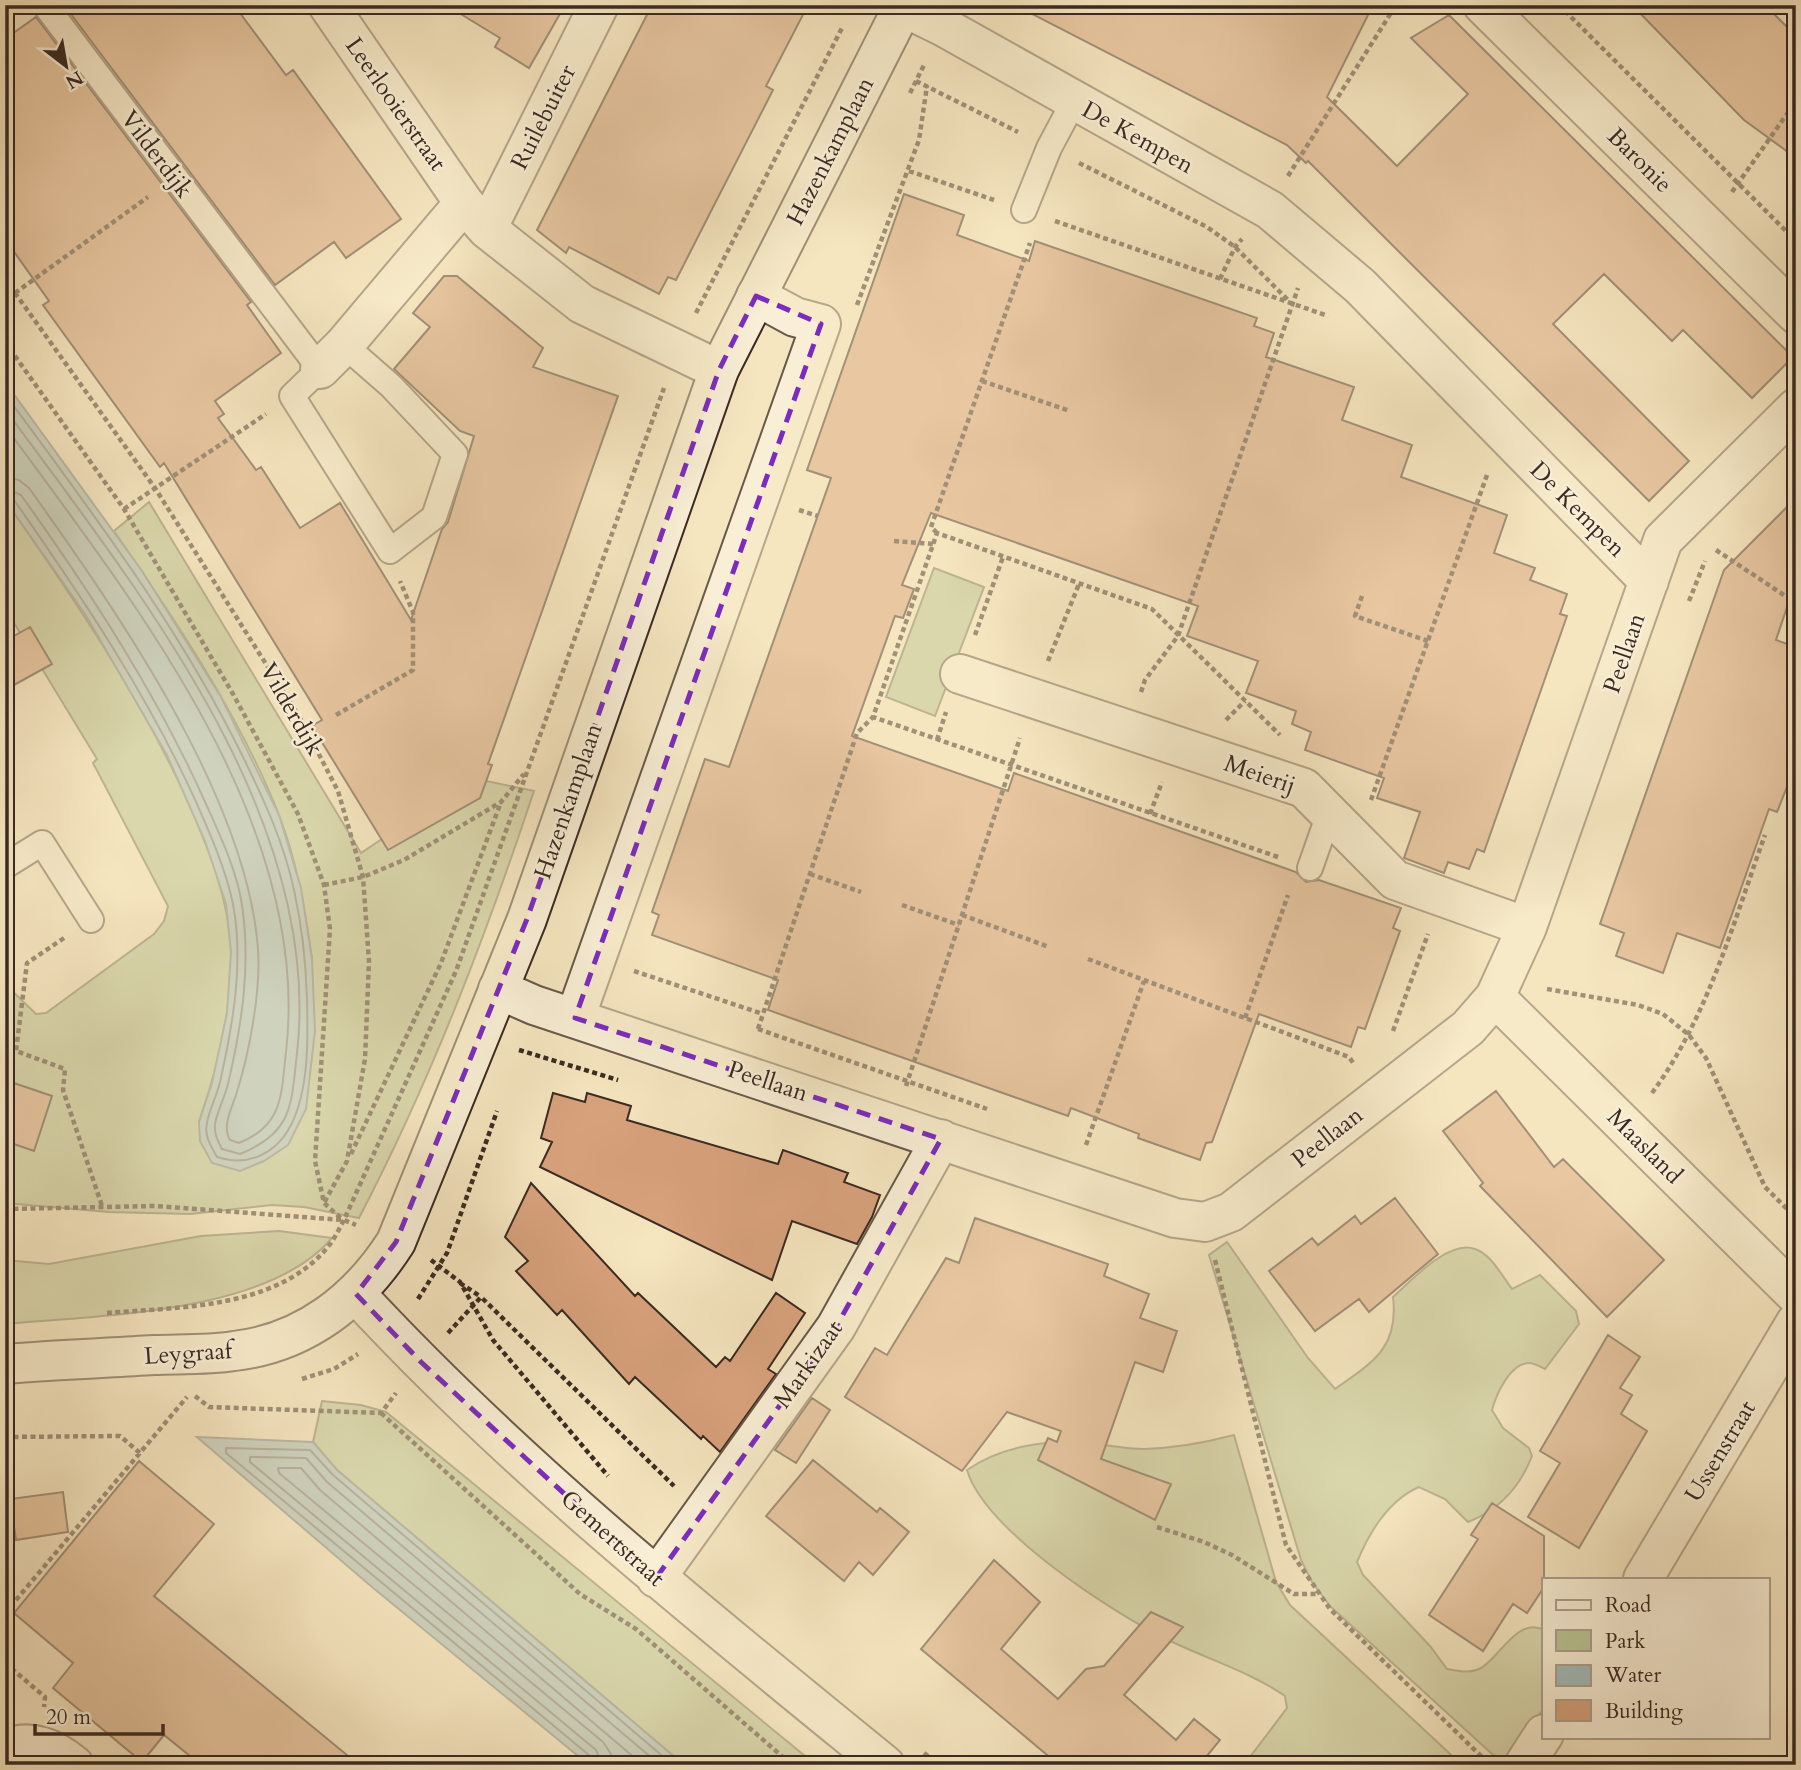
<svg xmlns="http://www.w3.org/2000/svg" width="1801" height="1770" font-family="Cardo,serif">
<rect width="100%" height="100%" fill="#f6e6c0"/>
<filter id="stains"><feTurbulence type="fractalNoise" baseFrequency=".00286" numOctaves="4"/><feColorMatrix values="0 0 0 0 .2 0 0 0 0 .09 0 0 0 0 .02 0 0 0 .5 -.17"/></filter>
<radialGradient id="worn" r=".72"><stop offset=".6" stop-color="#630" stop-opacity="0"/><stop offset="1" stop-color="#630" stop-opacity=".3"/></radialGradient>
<path fill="#b9c695" stroke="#79785c" stroke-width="2" d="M5,500C73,597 140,695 189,804C209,850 229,899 231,951C233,1008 217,1069 199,1122L312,959C305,910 297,861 279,815C240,716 174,618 114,531L149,502L361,853L472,778L534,791C485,938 431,1080 359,1218L304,1207L272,1205L190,1214L109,1212L5,1203V984L36,1014L46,1013L154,934L164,921L168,906L93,763L97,759L5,608Z
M934,568L984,587L935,716L886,697Z
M279,1231L332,1238C268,1314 98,1315 5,1324V1260L49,1264L201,1236Z
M1227,1242L1308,1358L1335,1389C1373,1362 1399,1348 1393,1297C1411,1281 1449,1239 1475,1249C1491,1254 1502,1276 1512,1289L1540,1275L1576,1311L1579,1324L1545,1369C1541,1367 1534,1363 1529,1363C1510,1363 1496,1395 1492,1410L1503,1428L1529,1448L1532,1456C1520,1487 1499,1510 1468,1522L1445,1499L1419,1487C1389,1500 1369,1533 1357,1562L1363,1575L1430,1646L1447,1669C1459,1671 1470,1674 1481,1668C1500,1657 1518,1616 1544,1630V1708L1503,1764L1330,1606L1312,1582L1301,1560L1209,1255Z
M322,1401L361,1405L386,1412L816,1765H684L337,1470L313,1442Z
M1234,1435L1276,1582L1290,1605L1462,1765H1244L1287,1708L1285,1696C1249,1671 1204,1658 1164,1638C1109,1610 985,1530 967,1470C1002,1446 1048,1439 1090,1443C1108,1445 1126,1449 1144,1449C1175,1448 1204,1443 1234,1435Z"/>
<path fill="#a1bdbd" stroke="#77827f" stroke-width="2" d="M5,382L142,571L221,697L279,815L301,888L312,959L315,1031L306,1109L288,1145L264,1161L240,1171L212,1163L200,1141L199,1122L212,1083L227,1013L231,952L226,904L205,841L167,755L85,614L5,500Z
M197,1437L313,1442L337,1470L684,1765H589L372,1587Z"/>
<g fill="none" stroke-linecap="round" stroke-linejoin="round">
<path stroke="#6d7470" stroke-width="2" d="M5,394C90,510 179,626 243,757C264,800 284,843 294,890C302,926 306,963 307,1000C308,1040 309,1089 291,1125C276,1154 248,1167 217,1157C211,1146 204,1136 207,1123C209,1109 217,1096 220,1082C233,1024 244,963 233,904C226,870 211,836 197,804C148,695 82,597 14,500L5,497
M5,409C136,588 324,817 297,1053C291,1104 294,1132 240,1154L222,1149C218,1141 214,1134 215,1124C217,1111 225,1097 228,1084C242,1024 251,966 242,905C237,871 220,835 206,804C157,694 91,593 21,495L5,488
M5,426C132,600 313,823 286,1052C281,1094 284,1125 239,1143L230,1140C222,1126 231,1110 236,1095C249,1055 261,991 258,949C247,797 116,610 29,488L19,480L5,477
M593,1765L590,1756L226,1453V1448L310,1450L333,1475L673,1765
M602,1765L596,1750L250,1462V1457L306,1458L327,1482L660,1765
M612,1765L611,1754L603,1742L279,1473L278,1468H301L320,1490L643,1765"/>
</g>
<path fill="#d8a27c" stroke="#392a23" stroke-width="2" d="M64,5H234L286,75L293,70L401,219L346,258L334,242L275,285Z
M446,5H565L529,68L495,47L500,38Z
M652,5H808L766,86L773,90L708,217L676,280L668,277L659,294L569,247L566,253L537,230Z
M1015,5H1373L1327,97L1397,166L1468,94L1411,38L1449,15L1793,357L1752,398L1683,330L1672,341L1604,274L1553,324L1689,461L1649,501L1308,161L1306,163L1287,145Z
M1632,5H1765L1796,36V158L1744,120Z
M36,17L251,302L247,305L281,353L215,401L224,414L218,418L256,470L261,467L300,528L340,503L411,620L442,529L448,522L474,436L460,431L394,369L430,327L413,313L444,276H457L543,348L533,367L618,396L488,764L492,765L480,798L388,850L312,726L322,720L164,463L160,467L43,305L49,301L5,239V39Z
M904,194L964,215L957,235L1029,261L1035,241L1257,318L1254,326L1274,333L1266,357L1354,387L1342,420L1412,445L1401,477L1507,515L1494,553L1535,568L1530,580L1567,594L1560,614L1567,616L1484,852L1477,849L1469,869L1448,862L1444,873L1404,858L1420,812L1377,798L1384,778L1305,750L1311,732L1292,724L1296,711L1246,693L1258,661L1187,636L1198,606L931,513L902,585L914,589L903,618L895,616L852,736L1008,791L1014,773L1296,872L1306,882L1319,880L1401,908L1393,928L1400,931L1365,1029L1358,1027L1351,1047L1259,1014L1212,1142L1206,1143L1200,1160L1138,1138L1139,1134L1071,1108L1068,1116L768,1010L778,980L652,935L659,915L652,912L705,759L729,767L831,478L807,470Z
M1796,498V580L1776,640L1796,647V764L1777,812L1769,809L1720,948L1677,933L1663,973L1616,956L1624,933L1600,924L1724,570Z
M30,627L52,664L5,690V641Z
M5,1080L52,1096L34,1151L5,1141Z
M1496,1091L1554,1167L1563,1159L1664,1260L1607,1317L1480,1186L1483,1183L1443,1131Z
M553,1093L585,1102L587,1093L631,1106L627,1120L778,1164L783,1150L848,1173L844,1182L880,1195L872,1217L857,1244L792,1221L772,1280L540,1167L552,1142L541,1138Z
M531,1183L635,1296L638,1293L716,1367L725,1357L730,1361L776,1293L805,1313L768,1369L776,1374L720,1452L703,1436L701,1439L635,1377L629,1384L562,1310L557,1315L516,1271L528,1261L505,1237Z
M1395,1198L1438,1254L1369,1312L1359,1299L1315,1331L1269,1271L1312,1238L1318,1245L1355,1216L1361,1224Z
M975,1218L1108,1264L1104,1276L1149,1294L1140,1318L1177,1331L1163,1372L1135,1362L1101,1459L1171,1484L1155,1520L1038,1460L1048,1438L1057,1442L1061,1431L1007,1412L962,1471L845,1397L875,1348L887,1355L946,1258L959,1263Z
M1608,1335L1640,1357L1620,1388L1632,1395L1621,1414L1647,1431L1579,1548L1528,1517L1560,1463L1540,1451Z
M812,1398L830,1410L796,1463L775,1450Z
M813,1460L877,1512L880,1508L909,1532L873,1575L859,1562L844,1581L766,1516Z
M139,1461L214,1524L154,1596L359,1765H201L164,1735L142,1762L53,1688L73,1663L14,1613Z
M63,1492L68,1532L16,1540L10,1499Z
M1492,1503L1544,1536V1587L1527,1613L1513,1604L1483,1651L1429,1615L1478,1539L1471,1535Z
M994,1560L1040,1602L1001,1649L1058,1699L1086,1669L1104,1666L1151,1612L1183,1627L1124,1695L1176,1740L1194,1719L1220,1740L1202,1762L1205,1765H1059L921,1649Z"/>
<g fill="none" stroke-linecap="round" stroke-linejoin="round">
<g stroke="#68594a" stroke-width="28">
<path id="lane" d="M45,5L320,369L292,396L390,551L434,517L455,454L391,386L344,345
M1024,210L1049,148L1074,101
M5,866L42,843L91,920
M1310,868L1329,814"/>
</g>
<g stroke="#68594a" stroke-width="42">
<path id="street" d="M328,5L464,203L487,229L582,304L719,370
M1483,5L1796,314
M903,7L944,27L1270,210L1360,286L1649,581
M487,229L599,5
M320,369L344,345L464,203
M960,674L1304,788L1395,880L1527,927
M498,989L534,1005L1175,1218L1205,1222L1231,1212L1468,1028L1495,997L1527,927L1663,540L1796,408
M1495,997L1796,1295
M575,1018L821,324L795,317L756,296
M356,1294C516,1467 702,1616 885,1765
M656,1578L836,1327L941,1139
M1643,1579L1796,1322
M5,1749C31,1738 53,1748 74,1765
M1524,1765L1544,1734"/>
</g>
<g stroke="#392a23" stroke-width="42">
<path id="secondary" d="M5,1364C55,1360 104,1358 154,1355C181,1354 208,1355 234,1351C305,1343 359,1300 396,1242L527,919L719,370L904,5"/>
</g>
<path stroke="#392a23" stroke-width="4.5" stroke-dasharray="5 3.5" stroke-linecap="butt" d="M1559,5L1796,241
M916,81L1018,132
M910,93L925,63
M1079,163L1207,227L1235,247L1289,301
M909,171L994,200
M1288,176L1396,5
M1732,192L1796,101
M1055,221L1328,316
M5,279L155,488L300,718L338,791L363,877L369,961L365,1059L347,1161L324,1203
M1220,279L1235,247L1242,239
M15,293L148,197
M857,305L919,140L927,86
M696,313L842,28
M5,342L124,509L233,694L298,814L324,885L330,929L315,1161L324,1203L343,1220
M982,381L1070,411
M124,509L266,414
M799,510L818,516
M937,533L931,527L1030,243
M894,541L933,544
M1716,550L1796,603
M1362,596L1355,616L1428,641
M1689,601L1705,561
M975,635L1003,557
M1048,661L1079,584
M1141,692L1145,680L1178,636L1298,288
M336,715L413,670V612L400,581
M1226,720L1245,701
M937,740L946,712
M1371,800L1487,475
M1150,814L1162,782
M1278,857L873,717L937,533L1152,609L1280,735
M810,874L861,892
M324,885L363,877L404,860L501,802L524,774
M902,905L959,925
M962,915L1049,947
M64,938L27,963L16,1051L65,1069L63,1090L102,1206
M1088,959L1349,1057L1354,1064
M634,971L763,1014
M1547,989L1638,1005L1663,1014L1689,1035L1706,1058L1765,1187L1796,1218
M1245,1018L1288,895
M758,1029L987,1109
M758,1029L857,733L873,717
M1393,1031L1428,934
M519,1050L618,1080
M906,1086L1020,738
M1652,1093C1708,1017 1733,923 1765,835
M1086,1145L1144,981
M351,1154L441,963L501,802
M5,1209L155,1206L344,1220L356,1225
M431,1260L460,1282L493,1340L608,1476
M1215,1260L1286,1545L1330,1609L1484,1759
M460,1283L481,1297
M418,1299L447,1253L497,1111
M107,1313C179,1307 276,1309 327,1248C334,1240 339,1229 344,1220L456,971L664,388
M448,1333L481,1297L674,1486
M302,1379L334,1369L358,1354
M195,1396L209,1407L381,1413L396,1393
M381,1413L580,1594L636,1629L792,1765
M5,1437L120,1436L140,1453
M1157,1527L1204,1542L1232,1555L1294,1594H1319
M5,1613L187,1397
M5,1663L45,1697L44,1707
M924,1753L939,1765"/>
<use href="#lane" stroke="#f9efd6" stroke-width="24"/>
<use href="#street" stroke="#f9efd6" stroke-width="38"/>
<use href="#secondary" stroke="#f9efd6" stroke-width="38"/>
</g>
<path d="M0 0H1801V1770H0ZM756,296L821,324L575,1018L941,1139L836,1327L656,1578L421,1362L356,1294L396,1242L527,919L719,370Z" fill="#f6e6c0" fill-opacity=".55" fill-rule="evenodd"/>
<path fill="none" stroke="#7b2cbf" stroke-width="5" stroke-dasharray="14 9" stroke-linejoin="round" d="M756,296L821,324L575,1018L941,1139L836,1327L656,1578L421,1362L356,1294L396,1242L527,919L719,370Z"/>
<g text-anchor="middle" stroke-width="5" stroke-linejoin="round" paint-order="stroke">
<g font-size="24" fill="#392a23" stroke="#f9efd6">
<text transform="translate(396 104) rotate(55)" y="8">Leerlooierstraat</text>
<text transform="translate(543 117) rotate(-63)" y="8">Ruilebuiter</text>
<text transform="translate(1138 137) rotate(29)" y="8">De Kempen</text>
<text transform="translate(830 151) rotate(-63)" y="8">Hazenkamplaan</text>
<text transform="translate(157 154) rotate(53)" y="8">Vilderdijk</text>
<text transform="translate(1640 160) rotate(45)" y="8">Baronie</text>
<text transform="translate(1578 509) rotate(45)" y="8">De Kempen</text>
<text transform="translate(1624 653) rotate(-71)" y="8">Peellaan</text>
<text transform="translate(292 709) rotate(60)" y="8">Vilderdijk</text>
<text transform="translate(1260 774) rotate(19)" y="8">Meierij</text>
<text transform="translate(568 801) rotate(-71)" y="8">Hazenkamplaan</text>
<text transform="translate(768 1081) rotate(18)" y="8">Peellaan</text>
<text transform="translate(1327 1137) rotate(-38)" y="8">Peellaan</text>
<text transform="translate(1645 1146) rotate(45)" y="8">Maasland</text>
<text transform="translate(188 1353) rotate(-4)" y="8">Leygraaf</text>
<text transform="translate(808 1364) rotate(-55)" y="8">Markizaat</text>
<text transform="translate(1720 1451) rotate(-59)" y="8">Ussenstraat</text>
<text transform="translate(613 1538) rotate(42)" y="8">Gemertstraat</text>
</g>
</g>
<rect width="1801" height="1770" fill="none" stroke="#f6e6c0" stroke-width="28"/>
<rect x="7" y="7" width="1787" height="1756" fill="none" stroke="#392a23" stroke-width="3.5"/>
<rect x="14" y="14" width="1773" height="1742" fill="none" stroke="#392a23" stroke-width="2"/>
<rect x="1542" y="1578" width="228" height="161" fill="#f9efd6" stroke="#aca08e" stroke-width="2"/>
<rect x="1556" y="1600" width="35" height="10" fill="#f9efd6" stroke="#aca08e" stroke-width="2"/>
<text x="1605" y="1612" font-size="21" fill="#392a23">Road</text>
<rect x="1556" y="1630" width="35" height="21" fill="#b9c695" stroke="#aca08e" stroke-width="2"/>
<text x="1605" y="1648" font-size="21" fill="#392a23">Park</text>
<rect x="1556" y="1665" width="35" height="21" fill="#a1bdbd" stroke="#aca08e" stroke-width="2"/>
<text x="1605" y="1682" font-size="21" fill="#392a23">Water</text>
<rect x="1556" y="1700" width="35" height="21" fill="#d8a27c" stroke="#aca08e" stroke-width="2"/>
<text x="1605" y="1718" font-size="21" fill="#392a23">Building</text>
<g transform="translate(66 66) rotate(149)" stroke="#f9efd6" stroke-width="5" paint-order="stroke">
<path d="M0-5L12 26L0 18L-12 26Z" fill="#392a23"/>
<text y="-10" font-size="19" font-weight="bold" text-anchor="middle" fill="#392a23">N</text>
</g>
<path d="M35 1724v10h128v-10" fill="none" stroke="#392a23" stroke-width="3.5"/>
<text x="46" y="1724" font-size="21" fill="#392a23" stroke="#f9efd6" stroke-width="5" paint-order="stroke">20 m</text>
<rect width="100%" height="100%" filter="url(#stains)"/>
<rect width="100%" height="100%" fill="url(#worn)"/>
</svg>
